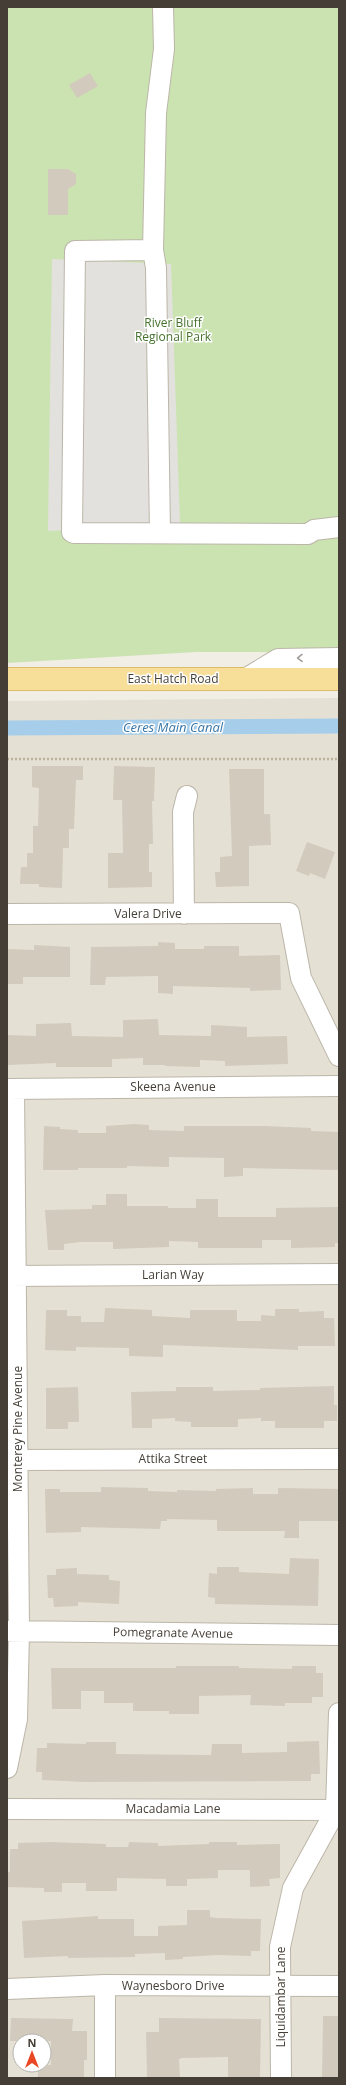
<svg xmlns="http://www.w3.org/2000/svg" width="346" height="2085" font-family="'Open Sans',sans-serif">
<rect width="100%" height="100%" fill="#f1eee6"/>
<path fill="#e5e0d4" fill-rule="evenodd" d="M339,698V2078H7V701ZM20,2041H44V2065H20Z"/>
<path fill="#cbe3b1" d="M7,7H339V652H196L7,663Z"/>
<path fill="#e3e1de" d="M52,259L171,264L180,523L48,531Z"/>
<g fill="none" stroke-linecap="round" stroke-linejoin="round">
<path stroke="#a6cdea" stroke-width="15" d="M7,728L339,726"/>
</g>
<path fill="#d2cabc" d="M90,73L98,86L77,98L69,85Z
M48,169H68L76,174V184L68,189V215H48Z
M32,766H83V780H76L74,829H69V848H63L62,888L39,887V884H20L21,867H27V853H33V826H38L39,788L32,787Z
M114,766L155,767L154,801H152L153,844H149V872H152V887L108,888V853H123L122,800H113Z
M229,769H264V814H270L271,845L249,846V886L216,887L215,872H220V857L232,856Z
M307,842L335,852L325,879L310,873L309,876L296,871Z
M158,942L175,943V949H204V946H239V956L280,955L281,990L250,991V988L173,986V994L158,993V976L106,977L105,985H90L91,947L158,946Z
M34,945L70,947V977H23V984H7V949L34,950Z
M158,1019L159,1035L211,1036V1025L247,1027V1037L287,1036L288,1064L225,1066V1061L200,1060V1067L165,1066V1065H143V1058L112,1059V1067H56V1063L7,1065V1035L36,1036V1024L71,1023L72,1036L123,1037V1020Z
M134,1124L149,1125V1130L184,1131V1126H265L311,1128V1131L339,1132V1170L243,1168V1176L224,1177V1158L169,1157V1167L127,1166V1168H78V1170H43L44,1126L60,1127V1129L78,1130V1133H106V1126Z
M106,1194H127V1206H168V1208H196V1199H218V1217H276V1208L339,1207V1243H335V1247L291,1248V1240H262V1248H198V1242L169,1241V1247L113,1249V1242H80L64,1244V1250H48L45,1210L92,1209V1205H106Z
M105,1308L152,1310V1316L190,1318V1310H237V1321H261V1315L275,1316V1309H299V1312L324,1311V1318H334L335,1346H298V1350L163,1345V1357L129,1356V1348L76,1347V1351L45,1350L46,1310H67V1316H81V1322H104Z
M334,1386V1405H337V1421H324V1428H275V1421H261V1418L238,1419V1427H191V1422L175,1421V1418L152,1419V1428H132L131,1392L176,1391V1387H213V1391L260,1390V1388Z
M78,1387L79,1422H68V1429H46V1388Z
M101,1487L148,1488V1491L177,1492V1490L216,1491V1489L253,1488V1494H278V1488L339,1489V1521H299V1538H284L285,1531H217V1520L167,1519V1521H161L160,1529L81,1527V1532L46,1533L45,1489H60V1492H101Z
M290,1558L319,1559L318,1606L215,1604V1598L208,1597L209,1573L217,1574V1567H239V1572L289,1574Z
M77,1568V1574L109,1575V1580L120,1581L119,1604L78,1602V1606L54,1607L53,1598H48L47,1575H56V1569Z
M176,1666H239V1668L292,1669V1666H316V1673H323V1697H312V1703H285V1706L250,1705L251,1695L199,1696V1714H169V1711H133V1703H104V1691H81V1709H52L51,1668H176Z
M319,1741L320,1774H311V1781L85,1782L42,1780V1772H36L37,1748H47V1743L86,1744V1742H116V1754L211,1755L212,1744H242V1753L287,1752V1742Z
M51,1842L106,1844V1847H128L129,1842L158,1843V1846L209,1844V1842H237V1845L280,1844V1878L269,1879L270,1886L250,1887V1870H218V1878L187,1879V1886H166V1879L117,1878V1891H86V1883H62V1892H44V1888L7,1887V1872H10V1849H18V1843Z
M187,1910H210V1917L216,1918L261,1919L260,1951H251V1956L217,1955L183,1957V1959L165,1960V1953L135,1954V1957L68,1958V1956L24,1958L22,1921L98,1916V1919H134V1936H158V1926L187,1925Z
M323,2016H339V2078H322Z
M11,2018L73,2019L72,2031H87V2060H84V2078H38V2065H51V2041H10Z
M159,2018L261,2019L260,2078H228V2057L182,2058L179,2059L180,2078H147L146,2032H159Z"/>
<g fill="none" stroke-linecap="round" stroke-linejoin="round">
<g stroke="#bcb6a9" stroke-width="22">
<path id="minor" d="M153,250L156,113L164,49L163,7
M160,533L156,268L153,250L75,251L72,532L74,533L308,534L314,530L339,527
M245,679L278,659L339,658
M7,914L289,913L301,978L339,1056
M184,914L183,812L187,796
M7,1089L339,1086
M7,1276L339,1274
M7,1460L339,1459
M7,1631L339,1635
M7,1768L17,1719L19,1631L14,1089
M7,1809L339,1810
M105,1985V2078
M7,1989L105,1985L339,1986
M281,2078L280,1947L293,1888L336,1810L339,1713"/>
</g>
<g stroke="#dbbc6b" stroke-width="24">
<path id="major" d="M7,679H339"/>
</g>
<path stroke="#bdb29b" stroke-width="2.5" stroke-dasharray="2 2" stroke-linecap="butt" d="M7,759H339"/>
<use href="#minor" stroke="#fff" stroke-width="20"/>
<use href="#major" stroke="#f7de99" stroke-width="22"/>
</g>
<defs><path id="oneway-chevron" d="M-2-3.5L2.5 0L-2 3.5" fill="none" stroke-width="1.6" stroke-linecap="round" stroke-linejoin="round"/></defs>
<use stroke="#a29e9a" href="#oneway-chevron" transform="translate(300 658) rotate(179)"/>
<g text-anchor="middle" stroke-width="3" stroke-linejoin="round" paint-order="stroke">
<g font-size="12" fill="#45712d" stroke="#fff">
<text x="173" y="327">River Bluff<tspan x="173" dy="14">Regional Park</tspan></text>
</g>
<g font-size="12" fill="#443e36" stroke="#fff">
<text x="173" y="683">East Hatch Road</text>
<text x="148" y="918">Valera Drive</text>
<text x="173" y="1091">Skeena Avenue</text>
<text x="173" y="1279">Larian Way</text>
<text transform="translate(18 1429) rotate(-90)" y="4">Monterey Pine Avenue</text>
<text x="173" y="1463">Attika Street</text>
<text transform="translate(173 1633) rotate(1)" y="4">Pomegranate Avenue</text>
<text x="173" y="1813">Macadamia Lane</text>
<text x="173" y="1990">Waynesboro Drive</text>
<text transform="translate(281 1997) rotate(-90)" y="4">Liquidambar Lane</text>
</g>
<g font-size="13" font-style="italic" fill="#3775a7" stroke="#fff">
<text x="173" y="732">Ceres Main Canal</text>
</g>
</g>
<rect width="346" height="2085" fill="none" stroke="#443e36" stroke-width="16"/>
<g transform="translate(32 2053)"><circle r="19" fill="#ffffff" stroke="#b4b2af"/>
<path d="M0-3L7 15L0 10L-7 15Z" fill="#ea4724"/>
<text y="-6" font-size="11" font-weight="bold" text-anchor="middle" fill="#443e36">N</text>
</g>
</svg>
